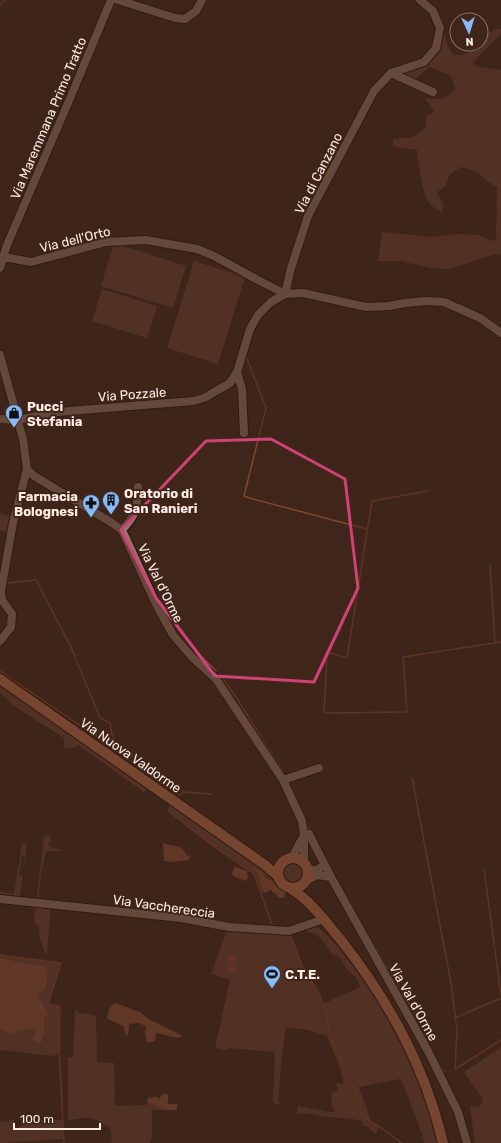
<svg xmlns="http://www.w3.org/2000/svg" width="501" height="1143" font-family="Rubik,sans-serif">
<rect width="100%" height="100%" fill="#3f251a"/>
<path fill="#664031" d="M497,29H501V34L473,62L475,66L501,70V255L496,254L449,269L431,268L400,261H378L382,232L432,237L456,234L478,235L492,241L496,240L497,187C490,184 487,180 481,176C476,171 468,169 461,167L449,175L446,186L437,192L444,205L442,212C438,210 432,207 429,203C422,192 419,163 417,150L393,146V139L413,137L426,128V117L434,111L425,98C440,100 444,101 455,89L451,76L429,67L416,79L403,73C426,63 438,59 445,33C446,37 446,42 448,46C454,63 470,53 478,44H481V41L487,34Z
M114,243L186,266L173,308L101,286Z
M194,261L245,277L218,364L167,348Z
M102,289L157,306L147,338L92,321Z
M0,513L11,516L8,533L0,530Z
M0,684L148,788L144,792L78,745L75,747L64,748V738L11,704L8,700L0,693Z
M171,805C196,822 219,840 243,857C257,866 267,868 275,884L269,878H265L263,872L260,870L255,871C259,876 262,885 263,892H261L254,873L216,848L168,811Z
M44,836L51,837V843L48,842V845H50L51,848L61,849L60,851H46L41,873L38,903L51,904L47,955C42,948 38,935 39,925H36V923H34Z
M22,844H27L24,867H23L25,857L22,856L19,875L23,876L19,901L0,899V892L14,894Z
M282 873a11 11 0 1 1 22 0a11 11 0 1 1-22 0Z
M314,926L319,928L337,945L354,968L368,985L383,1010L414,1070L430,1115L437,1143H425L403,1083L400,1079L359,1087L371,1121L379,1127L376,1134L367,1127L363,1125L362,1121C351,1118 339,1118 328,1117C317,1116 308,1112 297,1114L298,1106L328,1112H335L331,1105L332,1092L338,1091L336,1083L344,1084L340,1068L327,1036L309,1030L286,1027L282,1055L278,1102L282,1103L279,1105L273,1103L275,1052L229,1048L224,1050L215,1048L230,980L211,974L227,930L290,933L303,968L318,992L323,1004L360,987L357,978L348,970L337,955L333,956L323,941L317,935L313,933L304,931V929Z
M0,955L61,963L48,1004L61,1005L60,1054L51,1056L0,1050V1029L26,1031L31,1029L35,1030L33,1034L44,1039L43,1027L47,1016L38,994L46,989L48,976L47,967L0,958Z
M75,1010L80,1013L96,1016L97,1062L114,1063L115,1106L146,1105L147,1102L164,1110H152V1137L150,1143H111L112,1138L110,1126C100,1125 102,1122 95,1119C87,1116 77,1119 68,1120V1057H73Z
M501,1047V1143H475L470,1106L480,1107L483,1099L464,1072Z
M9,1120H14L15,1129H19V1127L21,1126V1120H63L64,1139L0,1143V1121L9,1122Z"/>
<path fill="#895038" d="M163,843C174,848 181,842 187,856L190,855V858L188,860L173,862L164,861Z
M235,867L247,871L248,878L246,881L233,876L232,872Z
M253,867L263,872L265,878C273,879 278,889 286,891L284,898H278L276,894L270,890L265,893L263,892L258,875Z
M0,958L47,967L48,976L46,989L38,994C40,1001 46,1007 47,1013C48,1018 47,1015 45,1019C43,1027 46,1038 40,1043L34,1041L33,1038L35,1030L31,1029C24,1032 17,1030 11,1034L0,1029Z
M115,1003L140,1012L148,1019L183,1036L178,1038L156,1033L155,1041L151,1042H147L145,1032L146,1026L138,1023L129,1024L128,1035L126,1036L124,1027C118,1022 112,1022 107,1018L109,1009Z
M163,1094H168V1104H177V1110H164L147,1102L148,1098L157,1097L159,1099Z"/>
<path fill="#804730" d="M229,955L238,956L234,973L226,972Z"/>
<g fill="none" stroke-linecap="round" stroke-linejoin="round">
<path stroke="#804730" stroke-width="1.5" d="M0,5L5,0
M246,356L266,408L244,496L249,498L367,529
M428,491L372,501L347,658L327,652L324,713L407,712L403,657L501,642
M490,565L495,643
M7,583L36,580L71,647L100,718L110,723L112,735L116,743L184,792L211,794
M202,657L216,671
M0,671L82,727L134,757
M221,676C244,706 261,740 283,771
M412,778L451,983L457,1030L455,1069
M176,798L184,792
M171,805L168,811L216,848L254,874L273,927
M306,823L311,832
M484,869L501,995
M290,934L303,968L318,992L327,1012L329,1035L338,1053L349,1082L355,1091L361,1112L364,1117L384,1130L402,1143
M372,942L420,1022L433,1052
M0,955L61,963L48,1004L57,1007L64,1143
M455,1018L499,999H501
M435,1057L444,1072V1075
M454,1070L501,1040"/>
<g stroke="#240d04" stroke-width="10">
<path id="minor" d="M118,0L175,18L185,19L196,11L202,0
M391,73L433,92
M4,257L31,262L106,242L146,240L197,249L214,256L256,279L285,294
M0,268L7,245L71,96L111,0
M285,294L291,268L308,216L374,91L391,73L424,62L436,48L440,28L433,11L420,0
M0,355L23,439L27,469L34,476L109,521L122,530L157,606L173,635L192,657L216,679L283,780L302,821L304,835V862
M237,372L242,389L244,433
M0,419L18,420L57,412L193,401L204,398L230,383L237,372L250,329L258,315L271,302L285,294L303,293L366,307L389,306L405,303L427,301L444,302L480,318L501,333
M122,530C137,514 137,508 138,487
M0,641L11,627L12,614L2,600L1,591L13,523L27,469
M283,780L319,768
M309,834L331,877L429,1053L458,1112L467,1143
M289,859L294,854L302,839
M307,868L315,871L320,868
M306,881L317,875L331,877
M0,899L181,918L229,927L289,931L324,919"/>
</g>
<g stroke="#240d04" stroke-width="12">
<path id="major" d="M0,679L265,865L279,877
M278 873a15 15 0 1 1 30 0a15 15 0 1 1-30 0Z
M290,888C311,901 325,921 341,940C389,1001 425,1066 443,1143"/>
</g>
<use href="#minor" stroke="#937467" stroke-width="8"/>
<use href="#major" stroke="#b66d4d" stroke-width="10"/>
</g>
<path d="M0 0H501V1143H0ZM271,439L345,479L358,588L314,682L215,676L156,598L121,530L206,441Z" fill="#3f251a" fill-opacity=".55" fill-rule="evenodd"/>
<path fill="none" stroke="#ce4276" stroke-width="3" stroke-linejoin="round" d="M271,439L345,479L358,588L314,682L215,676L156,598L121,530L206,441Z"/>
<defs>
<g id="shop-pin" transform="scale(0.9)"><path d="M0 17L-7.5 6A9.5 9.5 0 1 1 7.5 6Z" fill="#85bbfb" stroke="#3f251a"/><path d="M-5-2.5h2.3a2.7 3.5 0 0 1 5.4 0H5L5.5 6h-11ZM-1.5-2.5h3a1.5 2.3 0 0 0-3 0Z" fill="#111"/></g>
<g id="building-pin" transform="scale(0.9)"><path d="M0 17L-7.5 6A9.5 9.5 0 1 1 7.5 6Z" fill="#85bbfb" stroke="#3f251a"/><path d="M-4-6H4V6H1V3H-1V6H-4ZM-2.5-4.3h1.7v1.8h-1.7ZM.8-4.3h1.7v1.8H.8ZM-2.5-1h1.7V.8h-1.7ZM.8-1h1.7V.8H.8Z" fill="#111"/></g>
<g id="pharmacy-pin" transform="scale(0.9)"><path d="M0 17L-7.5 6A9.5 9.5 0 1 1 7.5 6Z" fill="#85bbfb" stroke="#3f251a"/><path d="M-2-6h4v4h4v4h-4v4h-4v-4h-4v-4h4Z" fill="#111"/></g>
<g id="stadium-pin" transform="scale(0.9)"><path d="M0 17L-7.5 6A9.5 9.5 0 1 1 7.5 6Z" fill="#85bbfb" stroke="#3f251a"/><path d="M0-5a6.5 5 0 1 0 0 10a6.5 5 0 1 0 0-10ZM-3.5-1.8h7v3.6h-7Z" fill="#111"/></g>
</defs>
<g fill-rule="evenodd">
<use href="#shop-pin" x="14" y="413"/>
<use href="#building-pin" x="111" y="500"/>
<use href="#pharmacy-pin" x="91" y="503"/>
<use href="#stadium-pin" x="272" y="974"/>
</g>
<g text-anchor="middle" stroke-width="4" stroke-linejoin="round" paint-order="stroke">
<g font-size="13" fill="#fdebe4" stroke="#3f251a">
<text transform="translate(48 118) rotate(-67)" y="5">Via Maremmana Primo Tratto</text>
<text transform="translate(318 173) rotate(-63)" y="5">Via di Canzano</text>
<text transform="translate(75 239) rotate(-14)" y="5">Via dell'Orto</text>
<text transform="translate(132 394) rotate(-4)" y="5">Via Pozzale</text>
<text transform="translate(161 583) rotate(64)" y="5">Via Val d'Orme</text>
<text transform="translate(131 755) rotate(35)" y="5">Via Nuova Valdorme</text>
<text transform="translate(164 906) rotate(8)" y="5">Via Vacchereccia</text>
<text transform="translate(414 1002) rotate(61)" y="5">Via Val d'Orme</text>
</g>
<g font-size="13" font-weight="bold" fill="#fdebe4" stroke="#3f251a" text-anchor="start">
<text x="27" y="411">Pucci<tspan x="27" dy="15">Stefania</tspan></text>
<text x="124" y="498">Oratorio di<tspan x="124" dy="15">San Ranieri</tspan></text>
<text x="78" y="501" text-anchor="end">Farmacia<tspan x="78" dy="15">Bolognesi</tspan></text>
<text x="285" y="979">C.T.E.</text>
</g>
</g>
<g transform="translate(469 32) rotate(176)"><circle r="19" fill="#3f251a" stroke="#8b746b"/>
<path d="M0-3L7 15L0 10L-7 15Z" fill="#85bbfb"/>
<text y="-6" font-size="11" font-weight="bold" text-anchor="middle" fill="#fdebe4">N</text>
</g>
<path d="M14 1123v6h86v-6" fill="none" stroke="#fdebe4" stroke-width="2"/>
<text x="20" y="1123" font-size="12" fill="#fdebe4" stroke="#3f251a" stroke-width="3" paint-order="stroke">100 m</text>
</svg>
